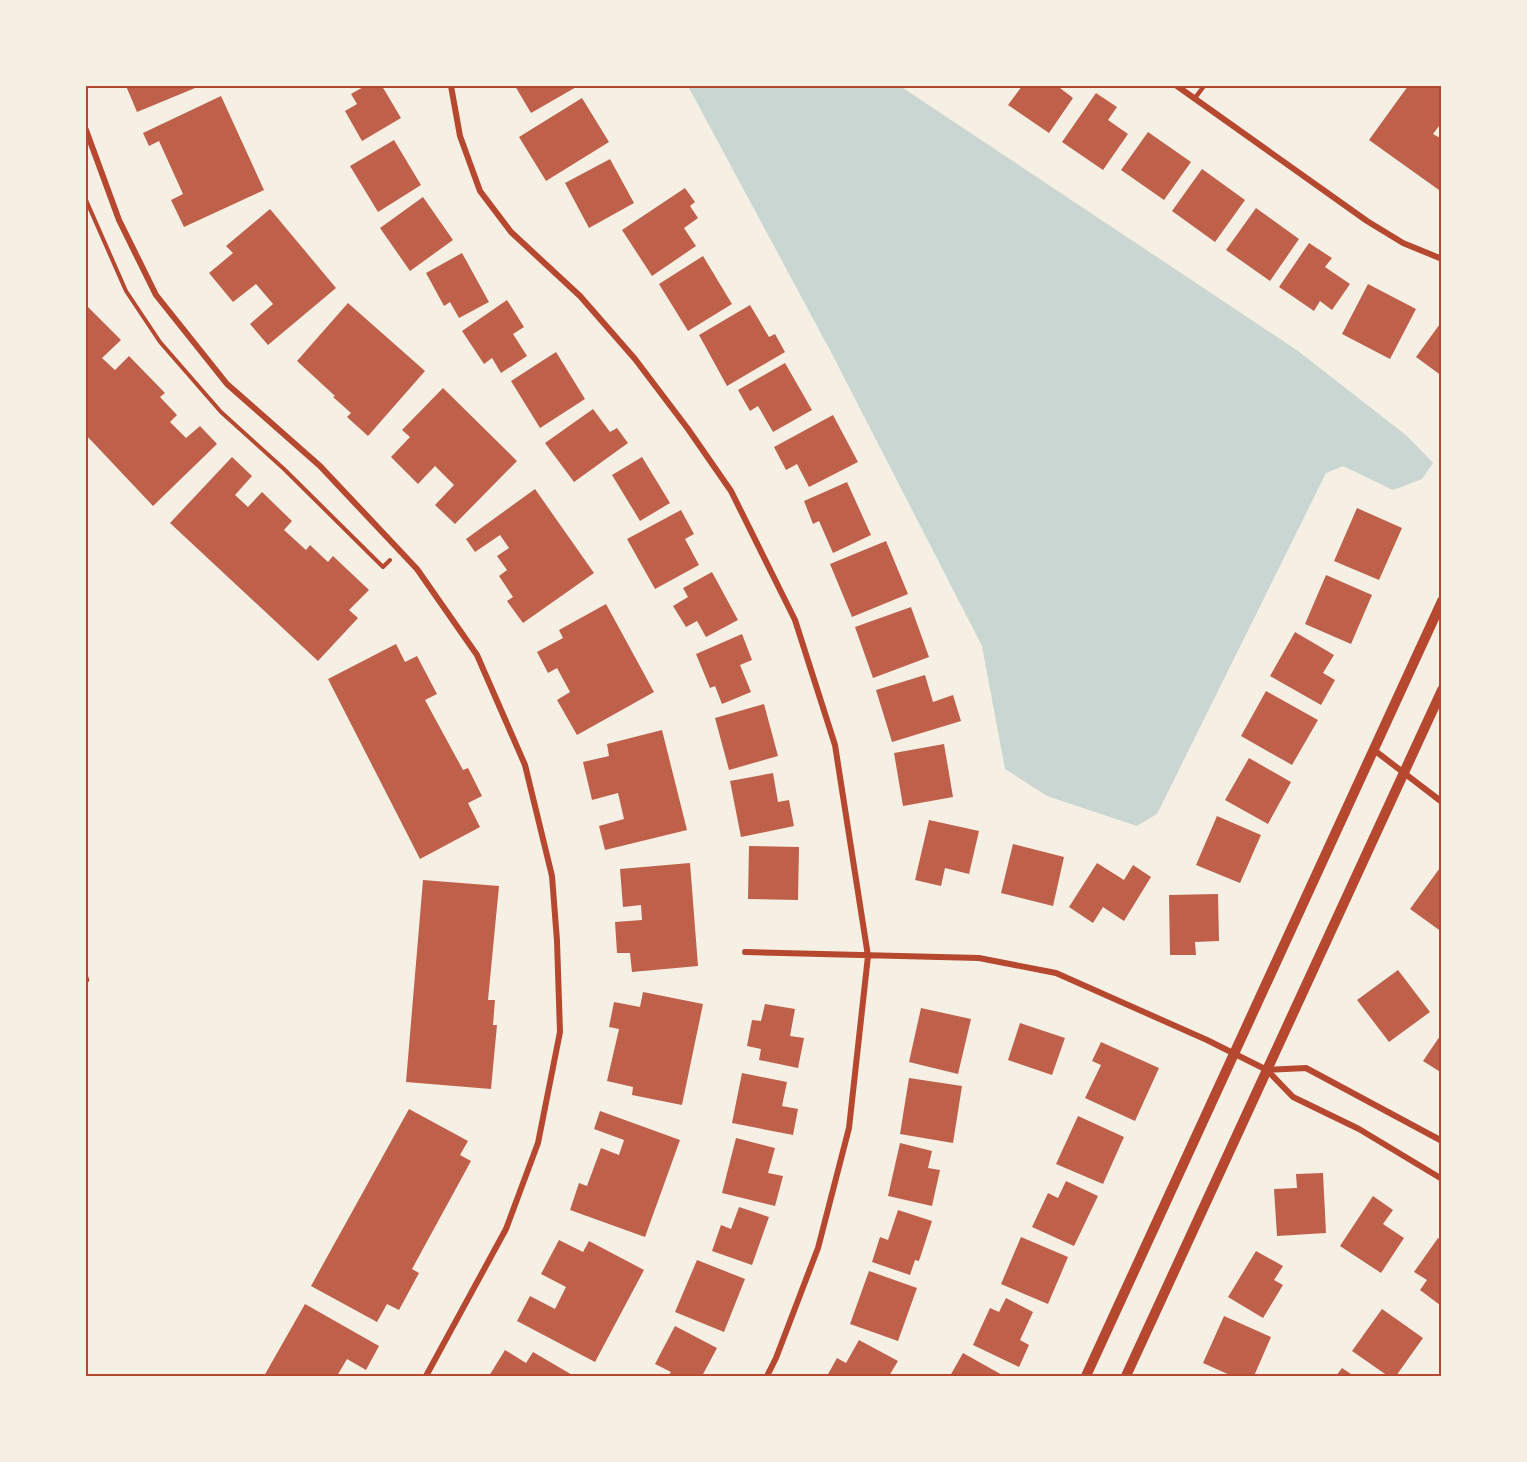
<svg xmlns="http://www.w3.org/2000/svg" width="1527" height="1462" font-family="'Nunito Sans',sans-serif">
<rect width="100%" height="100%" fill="#f6efe4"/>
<path fill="#c9d6d2" d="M688,86H900L1298,351L1407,436L1433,463L1422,479L1393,490L1343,466L1326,473L1157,814L1137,826L1047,796L1005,769L982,646L832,354Z"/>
<path fill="#bf614a" d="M126,86H200L137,112Z
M365,86H382L401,118L362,141L345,111L357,104L351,94Z
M515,86H578L531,113Z
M1022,86H1062L1060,88L1073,98L1049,133L1008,105Z
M1408,86H1442V122L1433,134L1442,139V186L1439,190L1369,140Z
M1096,93L1117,107L1108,120L1128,134L1103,170L1062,142Z
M221,96L264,190L184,227L171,200L183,194L159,141L149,146L143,133Z
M582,98L609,142L546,181L519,137Z
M1148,132L1191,162L1164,200L1121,170Z
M394,140L421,185L378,212L350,166Z
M610,159L634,203L589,228L565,183Z
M1202,169L1245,200L1215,242L1172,211Z
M685,188L695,202L690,206L698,218L684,228L696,246L652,276L622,230Z
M423,197L453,240L410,271L380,228Z
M1256,208L1299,239L1270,281L1226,250Z
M270,209L336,288L268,345L250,324L273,304L256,284L233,302L209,273L233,253L226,246Z
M1309,243L1332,258L1325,267L1350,284L1332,310L1320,301L1314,311L1279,287Z
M462,253L489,302L459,318L450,302L444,306L426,273Z
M703,256L732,304L688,331L659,284Z
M1368,284L1416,309L1390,359L1342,334Z
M507,300L524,327L513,334L527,356L501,373L492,358L484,364L462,331Z
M348,303L425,371L368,436L347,417L351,413L333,397L335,396L297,361Z
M750,305L769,337L775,334L785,352L727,386L699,335Z
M87,306L121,340L102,358L115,370L129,356L165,393L160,397L177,415L170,422L186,438L200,426L217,444L153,506L86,435V308Z
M1442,321V376L1416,357Z
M556,352L585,399L540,428L511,381Z
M785,363L812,410L773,432L758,406L750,411L738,390Z
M443,388L517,461L455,524L435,505L454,485L435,466L418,484L391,457L410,437L402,430Z
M593,409L610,432L617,428L628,443L574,482L545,443Z
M833,415L858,462L809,487L797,464L786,470L774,447Z
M232,457L252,476L235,495L248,507L262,492L292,521L284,530L306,550L310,545L328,562L333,556L369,590L349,610L358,618L318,661L170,523Z
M642,457L670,503L640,521L612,475Z
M847,482L871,535L833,553L819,521L813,524L804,501Z
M535,489L594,573L523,623L507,601L513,597L499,576L507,570L497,556L509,548L500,535L475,552L466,539Z
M1357,508L1402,528L1379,580L1334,561Z
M681,510L694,534L685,539L699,565L655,589L627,539Z
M886,541L908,594L852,617L830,564Z
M712,572L738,620L706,637L697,621L686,627L673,606L688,597L683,588Z
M1326,575L1372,595L1351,644L1305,624Z
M606,604L654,692L577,735L557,700L570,692L557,668L548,673L537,652L563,638L559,630Z
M911,607L929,657L873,678L855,627Z
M1295,632L1334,655L1323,673L1335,680L1321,705L1270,676Z
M742,634L752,660L740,665L751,692L722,704L715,686L710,688L696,654Z
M396,644L405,662L417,656L437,694L425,700L463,770L468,768L482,796L468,803L480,827L420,859L328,679Z
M925,675L933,702L953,695L961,721L892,742L876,690Z
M1266,691L1318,720L1292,765L1241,736Z
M764,704L778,756L729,770L715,718Z
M662,730L687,830L605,850L599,826L624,819L618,793L592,800L583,762L609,756L607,744Z
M944,744L953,797L903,806L894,753Z
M1249,758L1291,782L1268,824L1225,800Z
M773,773L778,802L789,800L794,826L741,837L730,781Z
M1217,816L1261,835L1240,883L1196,865Z
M929,820L979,831L969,874L945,868L941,886L915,880Z
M1013,844L1064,857L1053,906L1001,893Z
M749,846L799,847L798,900L748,899Z
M690,863L698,966L632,972L630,953H617L615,922L642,920L641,905L623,907L620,869Z
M1097,863L1124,880L1133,865L1151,877L1124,921L1103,907L1093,923L1069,907Z
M1442,865V932L1410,909Z
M423,880L499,886L488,1000H495L493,1025H497L491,1089L406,1082Z
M1218,894L1219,941L1195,942L1196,955H1170L1169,895Z
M1398,970L1430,1012L1389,1042L1357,1000Z
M643,992L703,1004L682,1105L632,1095L633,1087L607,1081L619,1029L609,1027L614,1002L640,1007Z
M765,1004L795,1009L790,1036L804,1038L798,1068L759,1060L761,1049L747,1046L752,1020L761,1021Z
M921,1008L971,1019L958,1074L909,1062Z
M1020,1023L1065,1038L1052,1075L1008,1060Z
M1442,1033V1073L1423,1061Z
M1101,1042L1159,1068L1135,1121L1085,1098L1101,1065L1092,1061Z
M742,1073L787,1082L782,1106L798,1109L793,1135L732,1123Z
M909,1078L962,1086L953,1143L900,1134Z
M409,1109L468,1141L460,1155L471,1161L412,1269L419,1273L399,1310L387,1304L377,1322L311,1286Z
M600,1111L680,1140L645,1237L570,1210L579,1183L587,1186L601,1148L619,1155L624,1140L594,1129Z
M1078,1116L1124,1137L1103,1184L1056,1164Z
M736,1138L775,1148L768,1173L783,1176L775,1206L722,1193Z
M900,1143L932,1151L928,1168L940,1170L932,1206L888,1196Z
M1323,1173L1326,1233L1277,1236L1274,1189L1297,1188L1296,1174Z
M1066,1181L1098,1196L1074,1246L1032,1227L1048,1193L1058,1198Z
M1373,1196L1393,1210L1383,1224L1404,1238L1381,1273L1340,1246Z
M739,1207L769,1217L752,1265L712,1251L721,1225L731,1229Z
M898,1210L932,1221L919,1261L915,1260L910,1275L872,1262L880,1237L888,1240Z
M1021,1237L1068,1257L1048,1304L1001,1284Z
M1438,1238L1442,1240L1440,1305L1420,1290L1427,1280L1414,1272Z
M559,1240L583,1252L589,1241L644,1270L595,1362L517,1321L530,1296L555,1309L566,1287L541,1274Z
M1256,1251L1283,1266L1274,1280L1283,1285L1263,1318L1228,1297Z
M697,1260L745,1279L724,1332L675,1312Z
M869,1271L917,1288L898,1341L850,1324Z
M1006,1298L1033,1312L1020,1340L1029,1345L1019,1367L973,1345L990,1308L999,1312Z
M305,1304L379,1346L366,1370L347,1359L337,1376H264Z
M1382,1309L1423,1338L1396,1376H1388L1352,1351Z
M1224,1316L1271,1337L1254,1376H1232L1203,1363Z
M675,1326L717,1348L702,1376H668L671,1372L655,1364Z
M859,1340L898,1361L889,1376H827L837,1358L846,1363Z
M505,1350L526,1363L533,1352L574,1376H489Z
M963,1353L1004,1376H950Z
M1342,1368L1354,1376H1336Z"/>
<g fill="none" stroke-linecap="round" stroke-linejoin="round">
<path stroke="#b5482f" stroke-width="4" d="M86,200L126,291L160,342L221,412L284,469L383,567L390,560"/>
<path stroke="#b5482f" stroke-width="4.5" d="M1195,98L1204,86
M86,977L87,980"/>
<path stroke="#b5482f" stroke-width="6" d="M451,86L460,136L480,191L511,232L580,296L635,359L688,429L731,491L795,620L835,745L868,956L849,1128L818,1248L776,1358L767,1376
M1177,86L1367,221L1403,243L1442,259
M86,130L119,220L156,295L227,384L320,466L417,569L477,655L525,765L552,876L557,941L560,1032L538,1143L506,1229L426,1376
M1374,750L1442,802
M745,952L979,958L1056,973L1207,1040L1267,1070L1293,1097L1359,1129L1442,1179
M1267,1070L1306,1068L1442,1141"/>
<path stroke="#b5482f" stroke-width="10" d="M1086,1376L1442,601
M1126,1376L1442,690"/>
</g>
<rect width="1527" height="1462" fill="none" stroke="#f6efe4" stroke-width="174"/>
<rect x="87" y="87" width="1353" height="1288" fill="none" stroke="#b5482f" stroke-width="2"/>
</svg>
